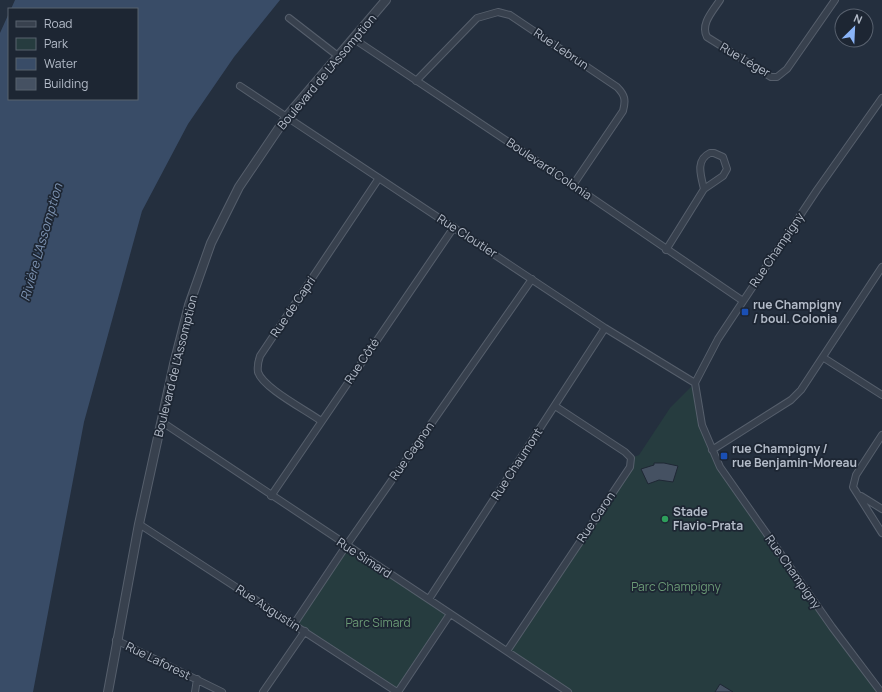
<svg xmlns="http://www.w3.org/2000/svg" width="882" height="692" font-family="Manrope,sans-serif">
<rect width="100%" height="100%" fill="#242f3e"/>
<path fill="#263c3f" d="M695,383L702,425L720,467L881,692H568L507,651L630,467L631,458L639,455L670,408Z
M346,546L450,614L398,692L294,624Z"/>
<path fill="#394c67" d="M15,0H280L234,57L188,124L142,211L84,422L33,692H0V33L9,13V99H137V9H11Z"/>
<path fill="#455162" stroke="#1f2835" d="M654,463H664L678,466L673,482L659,480L648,484L641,469L654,465Z
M720,684L733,692H715Z"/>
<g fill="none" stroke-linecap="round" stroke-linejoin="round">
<g stroke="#565f6c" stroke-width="8">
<path id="minor" d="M720,0C713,11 700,24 707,37L771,77H777L787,69L835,0
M289,18L338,56
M354,39L573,185L743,301
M416,81L477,18L498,12L510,15L617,87C625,95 626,100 623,111L573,185
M240,86L605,328L695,383
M710,153H714L723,157L727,169L723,176L704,189C701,176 695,160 710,153Z
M666,250L704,189
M824,358L882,395
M321,421C306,410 263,388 258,372C257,366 258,362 260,356L379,178
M162,422L568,692
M882,435L856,475L853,487L882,533
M712,450L791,400L801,390L882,267
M271,496L454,227
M861,496L882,509
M139,524L397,692
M429,599L605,328
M294,624L346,546L532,279
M116,640L222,692
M507,651L630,467L631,458L625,452L555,406
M195,692L197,679
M263,692L305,631
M398,692L450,614
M881,692L832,627L720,467L702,425L695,383L718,339L817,190L882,98"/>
</g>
<g stroke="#565f6c" stroke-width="10">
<path id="tertiary" d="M108,692L139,524L174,364L189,305L211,243L239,187L287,116L386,0"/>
</g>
<use href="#minor" stroke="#38414e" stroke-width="6"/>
<use href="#tertiary" stroke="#38414e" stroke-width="8"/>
</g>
<g fill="#1a4fb4" stroke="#1d2633" stroke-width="1.5">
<rect x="741" y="308" width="8" height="8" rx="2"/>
<rect x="720" y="452" width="8" height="8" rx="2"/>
</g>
<circle fill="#2e9e5b" stroke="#1d2633" stroke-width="1.5" cx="665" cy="519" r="4"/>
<g text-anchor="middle" stroke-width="3.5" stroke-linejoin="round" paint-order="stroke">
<g font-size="12" fill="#b4bcc9" stroke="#1d2633">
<text transform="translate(561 49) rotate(34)" y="4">Rue Lebrun</text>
<text transform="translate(745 60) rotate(30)" y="4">Rue Léger</text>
<text transform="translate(327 72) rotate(-50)" y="4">Boulevard de L'Assomption</text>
<text transform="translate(549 169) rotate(34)" y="4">Boulevard Colonia</text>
<text transform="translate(467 236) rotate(33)" y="4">Rue Cloutier</text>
<text transform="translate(777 250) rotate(-56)" y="4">Rue Champigny</text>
<text transform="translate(293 307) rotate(-56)" y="4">Rue de Capri</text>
<text transform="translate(362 361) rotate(-56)" y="4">Rue Côté</text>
<text transform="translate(176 366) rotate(-76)" y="4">Boulevard de L'Assomption</text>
<text transform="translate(412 451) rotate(-55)" y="4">Rue Gagnon</text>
<text transform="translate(517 464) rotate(-57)" y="4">Rue Chaumont</text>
<text transform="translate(596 517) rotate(-56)" y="4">Rue Caron</text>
<text transform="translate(364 558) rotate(33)" y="4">Rue Simard</text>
<text transform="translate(793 572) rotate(55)" y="4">Rue Champigny</text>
<text transform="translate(268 608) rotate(33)" y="4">Rue Augustin</text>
<text transform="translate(158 661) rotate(26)" y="4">Rue Laforest</text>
</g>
<g font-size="12" font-weight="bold" fill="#b4bcc9" stroke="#1d2633" text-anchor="start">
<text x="753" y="309">rue Champigny<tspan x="753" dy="14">/ boul. Colonia</tspan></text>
<text x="732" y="453">rue Champigny /<tspan x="732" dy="14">rue Benjamin-Moreau</tspan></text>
<text x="673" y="516">Stade<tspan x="673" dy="14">Flavio-Prata</tspan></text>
</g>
<g font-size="12" fill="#6b9a76" stroke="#1d2633">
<text x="676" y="591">Parc Champigny</text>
<text x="378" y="627">Parc Simard</text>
</g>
<g font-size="13" font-style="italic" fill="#7c92b1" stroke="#1d2633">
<text transform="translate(41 242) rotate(-74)" y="5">Rivière L'Assomption</text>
</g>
</g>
<rect x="8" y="8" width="130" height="92" fill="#1d2633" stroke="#59626f"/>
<rect x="16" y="21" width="20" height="6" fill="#38414e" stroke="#59626f"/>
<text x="44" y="28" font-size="12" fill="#b4bcc9">Road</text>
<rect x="16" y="38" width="20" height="12" fill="#263c3f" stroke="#59626f"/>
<text x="44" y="48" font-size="12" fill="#b4bcc9">Park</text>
<rect x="16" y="58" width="20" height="12" fill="#394c67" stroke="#59626f"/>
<text x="44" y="68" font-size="12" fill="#b4bcc9">Water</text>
<rect x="16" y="78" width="20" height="12" fill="#455162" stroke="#59626f"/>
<text x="44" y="88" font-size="12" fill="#b4bcc9">Building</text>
<g transform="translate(854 28) rotate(24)"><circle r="19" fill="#1d2633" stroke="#59626f"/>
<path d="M0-3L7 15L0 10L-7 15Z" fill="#8ab4f8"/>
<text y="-6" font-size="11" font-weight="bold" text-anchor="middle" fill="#b4bcc9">N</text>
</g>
</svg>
